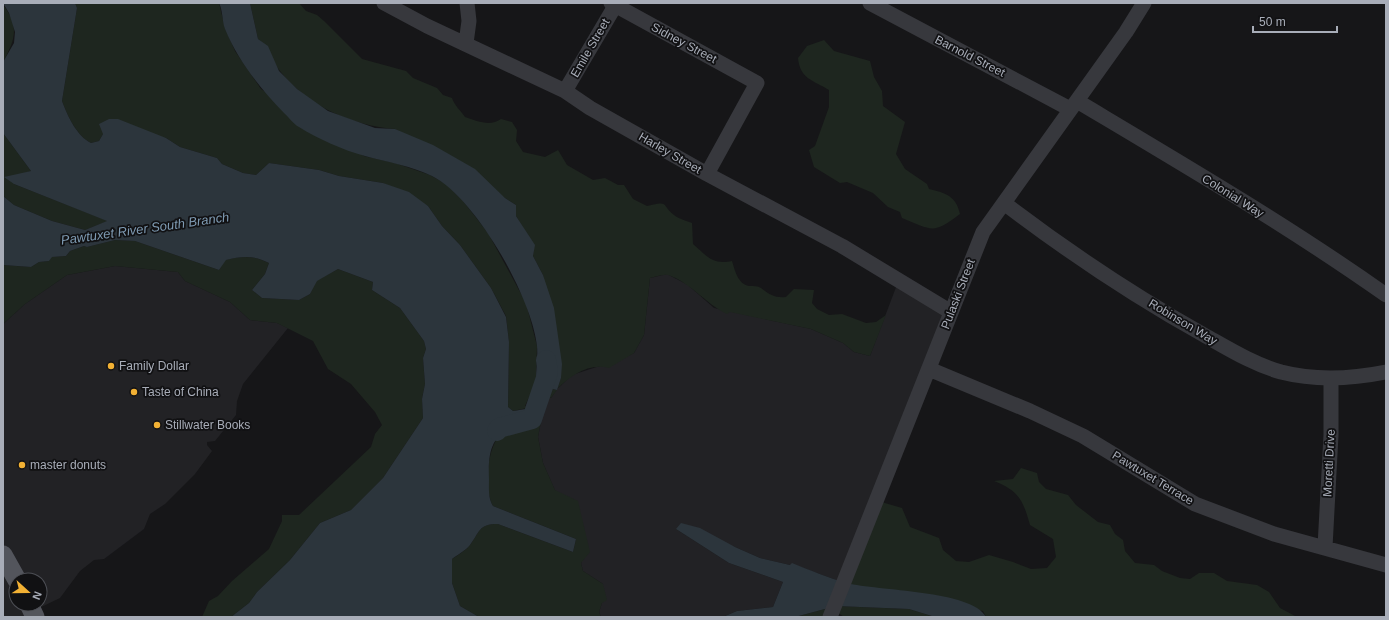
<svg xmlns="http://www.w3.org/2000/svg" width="1389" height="620" font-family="Arial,sans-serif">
<rect width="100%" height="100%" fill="#161618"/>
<path fill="#222225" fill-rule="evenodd" d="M115,266L178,272L185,281L230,302L250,320L277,323L288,328L243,384L237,401L236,415L215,441L207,442V445L212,451L195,474L165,504L150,514L144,529L104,559L94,560L80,571L60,598L35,610L36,617H3V324L25,304L67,275ZM16,580H40V604H16Z
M667,274L688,285L714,308L811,329L843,343L854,352L870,356L898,282L950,312L847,584L792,564L789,567L790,565L760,558L735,547L676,529L729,563L783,582L773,607L737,611L723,617H601L599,612L602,603L603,584L583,571L581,563L584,557L543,463L538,437L541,421L536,416L538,413L534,409L525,407L532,391L537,390L551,398L557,389L572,375L624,358L634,353L644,335L650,278Z"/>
<path fill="#1e261f" d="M75,3H219L225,28L235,51L261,89L364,156L395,163L430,175L446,184L463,201L488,233L526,303L537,346L536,380L548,388L557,390L551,398L537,390L532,391L525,406L527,408L513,411L508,407L509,342L506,316L491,288L460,245L442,226L428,206L383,183L339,176L319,170L269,163L256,175L243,173L222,164L217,158L180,147L166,138L103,134L99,141L91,143C77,136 68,117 62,101L77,8Z
M250,3H299L306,11L317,15L324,21L362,59L406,71L413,78L437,88L443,95L452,98C454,105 461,111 465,117C477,121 490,127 501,119L512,122L517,130L516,141L523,152L545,157L558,150L567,165L593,180L605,178L618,185H624L633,199L647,206C670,200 661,205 674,215C679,219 687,221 692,223L693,244C707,256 712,265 732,261C735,271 738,284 749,286C753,286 758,286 761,288C770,295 775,298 786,297L794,289L814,290L812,303L817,309L829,315L842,314L866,323L876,322L886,315L870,356L854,352L843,343L811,329L730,312L727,314C706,304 690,282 668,275C663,274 655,277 650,278L644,335L634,353L609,368C588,363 572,375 557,389L561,378L543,275L533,256L534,245L516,216V205L395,129C353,126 307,106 280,71C270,59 274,51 258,39Z
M3,5C20,26 15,40 3,62Z
M824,40L834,51L870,61L874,77L882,91L883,106L905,122L896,154L905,169L927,184L929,189C946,193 956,196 960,214C933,235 932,230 902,218L900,212L888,207L873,193L847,182L840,183L814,167L809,150L815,146L829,107V90C813,80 800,79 798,58L807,46Z
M3,133L31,171L25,173L14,184L108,221L85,230L52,221L14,205L3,196Z
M115,240L135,241L219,270L225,260C243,256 252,255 269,263L265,274L252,290L262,298L299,300L310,294L316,281L338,269L373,282L372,290L400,308L424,341L426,349L423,358L425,384L422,399L423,418L383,478L351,510L320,523L290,560L257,592L249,603L231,617H202L209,601L218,596L232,581L269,549L282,521V515H299L371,447L375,434L382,425L375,412L351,384L328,369L313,341L277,323L250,320L230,302L185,281L178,272L115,266L67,275L25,304L3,324V265L31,267L39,262L49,261L51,257L66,256L70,251L84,246L87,247Z
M536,416L541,421L538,437L543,463L555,490L578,501L590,552L581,563L583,571L603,584L607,600L602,603L599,612L601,617H479L460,606L452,583V559C458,555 465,551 470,545C480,532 478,524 498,524L573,552L576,539L493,506C483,488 487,444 504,430C513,424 526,420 536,416Z
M1021,468L1037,473L1039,482L1046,489L1068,495L1076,505L1098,522L1110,525L1115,534L1123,540L1125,551L1135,563L1154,565L1162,571L1180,578L1190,579L1199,573H1214L1227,581L1257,585L1269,592L1280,608L1297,617H986L983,611L847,584L878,501L902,508L910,527L939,538L943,550L956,561L969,562L989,555L1013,562L1031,569L1047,568L1056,557L1053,539L1030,525C1023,500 1019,491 994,481L1013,479Z
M836,606L909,609L935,617H844L834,610L830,617H795Z"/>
<path fill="#2c353c" d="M3,3H75L77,8L62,101C68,117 77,136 91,143L99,141L103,134L99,124L109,119H118L166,138L180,147L217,158L222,164L243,173L256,175L269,163L319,170L339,176L383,183L409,192L428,206L442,226L460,245L491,288L506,317L509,342L508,407L513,411C522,410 530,406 538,413L536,416C500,431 487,436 489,479C489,489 488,498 493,506L576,539L573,552L498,524C478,524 480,532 470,545C465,551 457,555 452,559V583L460,606L479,617H231L249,603L257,592L290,560L320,523L351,510L383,478L423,418L422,399L425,384L423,358L426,349L424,341L400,308L372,290L373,282L338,269L317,281L310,294L299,300L262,298L252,290L265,274L269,263C254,255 242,256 226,260L219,270L135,241L115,240L87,247L84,246L70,251L66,256L52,257L49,261L39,262L31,267L3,265V196L14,205L52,221L85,230L107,221L14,184L4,177L31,171L3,133V62L14,43L15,32L9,13Z
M219,3H250L258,39L268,46L279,71L297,89L328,111L375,128L395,129L433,145L475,169L505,198L516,205V216L535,245L533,256L543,275L554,308L562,364L561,378L557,390L548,388L536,380C536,369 538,357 537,346C532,298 476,198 432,176C411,166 387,162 365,156C343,150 318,139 299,127C293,124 289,117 284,113C260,88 238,61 225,29C222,21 223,11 219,3Z
M681,523L700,528L735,547L760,558L790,565L792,563C810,570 828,578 847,583C877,591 972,590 986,617H935L909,609L836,606L795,617H723L737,611L773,607L783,582L729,563L676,529Z"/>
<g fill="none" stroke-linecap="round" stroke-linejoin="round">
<path stroke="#2c353c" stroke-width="20" d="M497,431L499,428L532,419L548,372L546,360"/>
<path stroke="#37383d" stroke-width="15" d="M384,3L427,26L565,91L590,108L707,174L842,246L951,312
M611,3L757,83L707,174
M870,3L1070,109
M466,43L469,21L467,3
M565,91L615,6
M1077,101C1181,163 1287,225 1386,295
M1004,203C1067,251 1134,296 1204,335C1229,349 1253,364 1281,372C1316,381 1351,379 1386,372
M929,369L1030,411L1083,436L1195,504L1274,534L1386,565
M1325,547L1331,435V378
M830,617L983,232L1126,32L1144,3"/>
<path stroke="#53555c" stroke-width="19" d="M3,555L17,580
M29,604L35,617"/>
</g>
<g fill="#f2b134" stroke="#111113" stroke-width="1.5">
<circle cx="111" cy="366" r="4"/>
<circle cx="134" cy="392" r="4"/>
<circle cx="157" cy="425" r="4"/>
<circle cx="22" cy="465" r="4"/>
</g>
<g text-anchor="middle" stroke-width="3.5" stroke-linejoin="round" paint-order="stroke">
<g font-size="12" fill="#a8adb8" stroke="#111113">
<text transform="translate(684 43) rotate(28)" y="4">Sidney Street</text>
<text transform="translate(590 48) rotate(-60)" y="4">Emile Street</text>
<text transform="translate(970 56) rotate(27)" y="4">Barnold Street</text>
<text transform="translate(670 153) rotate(30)" y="4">Harley Street</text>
<text transform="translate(1233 196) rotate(32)" y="4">Colonial Way</text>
<text transform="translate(958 294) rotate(-69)" y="4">Pulaski Street</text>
<text transform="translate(1183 322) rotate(31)" y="4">Robinson Way</text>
<text transform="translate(1329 463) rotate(-87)" y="4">Moretti Drive</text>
<text transform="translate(1153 478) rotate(31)" y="4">Pawtuxet Terrace</text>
</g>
<g font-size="12" fill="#a8adb8" stroke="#111113" text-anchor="start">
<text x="119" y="370">Family Dollar</text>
<text x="142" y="396">Taste of China</text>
<text x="165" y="429">Stillwater Books</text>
<text x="30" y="469">master donuts</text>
</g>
<g font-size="13" font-style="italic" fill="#7f9bb3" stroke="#111113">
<text transform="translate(145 228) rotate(-8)" y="5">Pawtuxet River South Branch</text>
</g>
</g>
<rect width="1389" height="620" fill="none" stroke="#a8adb8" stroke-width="8"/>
<g transform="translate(28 592) rotate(111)"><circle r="19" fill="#111113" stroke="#4d4f55"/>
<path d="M0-3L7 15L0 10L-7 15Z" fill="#f2b134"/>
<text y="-6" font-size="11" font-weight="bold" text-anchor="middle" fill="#a8adb8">N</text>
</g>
<path d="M1253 26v6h84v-6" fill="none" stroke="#a8adb8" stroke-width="2"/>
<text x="1259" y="26" font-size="12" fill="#a8adb8" stroke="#111113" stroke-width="3" paint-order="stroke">50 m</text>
</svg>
